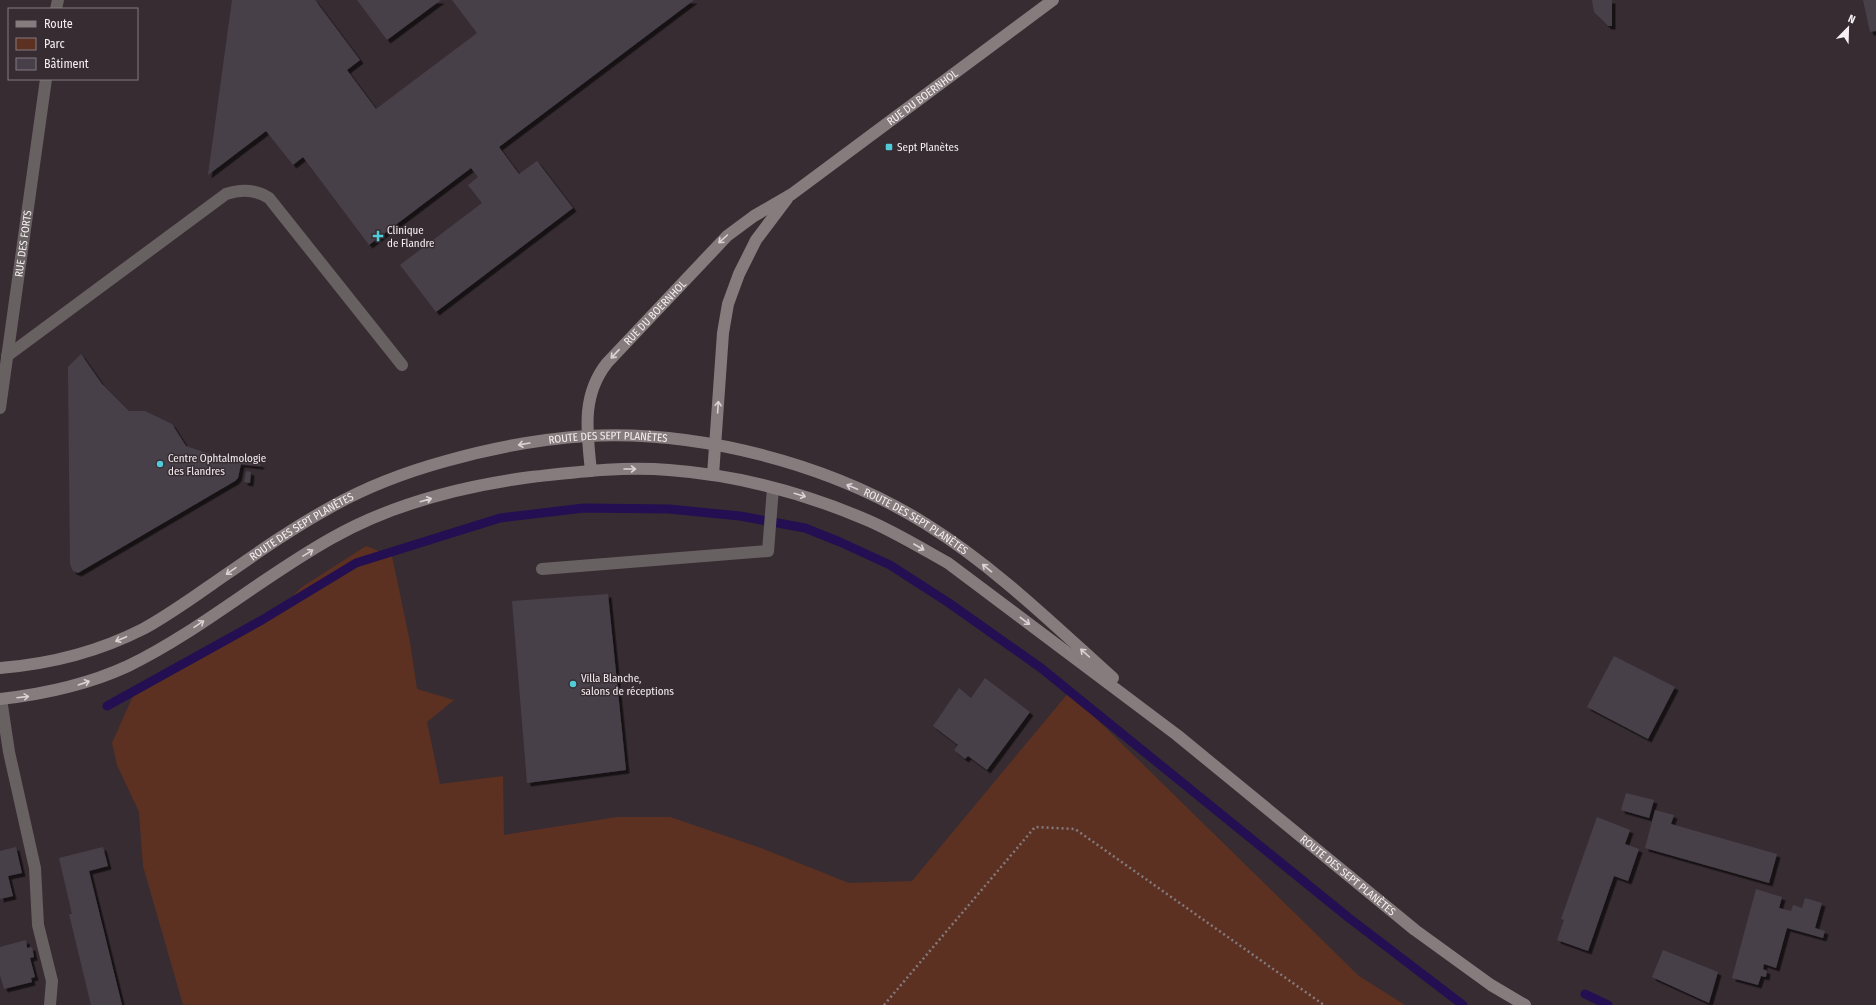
<svg xmlns="http://www.w3.org/2000/svg" width="1876" height="1005" font-family="'Fira Sans Condensed',sans-serif">
<defs>
<filter id="shadow"><feDropShadow dx="3.5" dy="3.5" stdDeviation="0" flood-color="#0009"/></filter>
</defs>
<rect width="100%" height="100%" fill="#372c32"/>
<path fill="#5c3121" d="M366,546L392,556L410,642L417,689L454,700L427,722L440,784L503,776L504,835L617,817H670L761,848L849,883L912,881L1069,692L1359,976L1405,1005H183L143,866L139,812L117,765L112,743L137,687L268,621L302,587Z"/>
<g fill="none" stroke-linecap="round" stroke-linejoin="round">
<path stroke="#230f51" stroke-width="9" d="M107,706L262,620L356,563L500,518L584,508L669,509L740,516L805,528L840,542L890,565L949,603L1041,668L1349,918L1463,1005
M1585,994L1608,1005"/>
</g>
<path fill="#47404a" filter="url(#shadow)" d="M232,0H315L360,60L347,70L376,109L477,33L452,0H694L499,147L519,174L537,161L573,208L436,312L400,265L482,203L468,185L478,177L471,168L369,245L303,157L293,165L266,131L208,175Z
M357,0H441L387,40Z
M1592,0H1612V26H1608L1594,12Z
M1863,0H1876V31L1870,32Z
M81,354L102,384L129,411H145L172,424L186,446L227,460L261,464L260,466L241,464L238,478L235,481L78,573L73,571L70,564L68,367Z
M246,471L251,472L250,483L244,482Z
M608,594L626,770L527,783L512,601Z
M1614,656L1675,687L1648,739L1587,707Z
M985,678L1030,712L987,770L968,756L965,759L954,750L958,745L933,726L959,688L971,698Z
M1626,793L1654,800L1649,818L1621,810Z
M1655,810L1674,815L1671,824L1777,854L1769,883L1645,848Z
M1597,817L1630,830L1625,844L1639,849L1628,881L1614,876L1588,951L1557,940L1564,920L1561,919Z
M16,847L22,873L8,876L13,896L0,899V851Z
M103,847L108,866L89,871L122,1005H91L69,914H72L59,858Z
M1756,889L1782,897L1779,908L1791,911L1793,905L1802,908L1805,898L1822,903L1815,928L1825,931L1823,938L1787,928L1776,968L1764,964L1763,969L1767,971L1766,977L1761,976L1758,985L1732,978Z
M26,940L27,948L32,947L34,957L30,958L35,977L31,978L32,982L4,989L0,975V947Z
M1663,950L1718,972L1709,1003L1652,977Z"/>
<g fill="none" stroke-linecap="round" stroke-linejoin="round">
<path stroke="#847b7f" stroke-width="2.5" stroke-dasharray="2 3" stroke-linecap="butt" d="M884,1005L1035,827L1075,829L1324,1005"/>
<path stroke="#686162" stroke-width="12" d="M7,356L226,194C241,189 255,189 269,198L402,365
M542,569L768,551L773,488
M1,699L9,752L35,868L38,925L52,981L50,1005"/>
<g stroke="#686162" stroke-width="12">
<path d="M56,9L58,0"/>
<path id="s1" d="M0,408L46,79"/>
</g>
<g stroke="#867c7d" stroke-width="12">
<path id="s2" d="M591,471C587,432 581,396 607,363L727,236L754,216L792,194L1053,0"/>
<path d="M713,475L723,333L728,304L739,274L756,240L787,199"/>
<path id="s3" d="M0,668C50,664 98,652 143,629C167,616 189,600 211,585C250,558 289,530 331,507C368,486 406,472 446,461C492,448 540,439 587,436C700,430 830,464 926,524C995,567 1053,624 1113,678"/>
<path id="s4" d="M0,699C45,694 87,685 128,666C200,631 262,577 332,538C392,504 463,486 531,477C577,472 623,466 669,470C737,475 804,493 867,520C895,532 921,548 948,563L1177,735L1415,930L1491,985L1525,1005"/>
</g>
</g>
<defs><path id="oneway-shaft" d="M-6 0H5M1.5-3L5.5 0L1.5 3" fill="none" stroke-width="1.6" stroke-linecap="round" stroke-linejoin="round"/></defs>
<g stroke="#dad2d5">
<use href="#oneway-shaft" transform="translate(723 239) rotate(138)"/>
<use href="#oneway-shaft" transform="translate(615 354) rotate(133)"/>
<use href="#oneway-shaft" transform="translate(718 407) rotate(-86)"/>
<use href="#oneway-shaft" transform="translate(524 444) rotate(170)"/>
<use href="#oneway-shaft" transform="translate(630 469)"/>
<use href="#oneway-shaft" transform="translate(852 487) rotate(-157)"/>
<use href="#oneway-shaft" transform="translate(800 495) rotate(17)"/>
<use href="#oneway-shaft" transform="translate(426 500) rotate(-16)"/>
<use href="#oneway-shaft" transform="translate(919 547) rotate(30)"/>
<use href="#oneway-shaft" transform="translate(308 553) rotate(-32)"/>
<use href="#oneway-shaft" transform="translate(987 568) rotate(-141)"/>
<use href="#oneway-shaft" transform="translate(231 571) rotate(145)"/>
<use href="#oneway-shaft" transform="translate(1025 621) rotate(37)"/>
<use href="#oneway-shaft" transform="translate(199 624) rotate(-34)"/>
<use href="#oneway-shaft" transform="translate(121 639) rotate(157)"/>
<use href="#oneway-shaft" transform="translate(1085 653) rotate(-138)"/>
<use href="#oneway-shaft" transform="translate(84 683) rotate(-19)"/>
<use href="#oneway-shaft" transform="translate(23 697) rotate(-7)"/>
</g>
<g fill="#52cbd8" stroke="#372c32" stroke-width="1.5">
<rect x="885" y="143" width="8" height="8" rx="2"/>
<path d="M376 230h4v4h4v4h-4v4h-4v-4h-4v-4h4z"/>
<circle cx="160" cy="464" r="4"/>
<circle cx="573" cy="684" r="4"/>
</g>
<g text-anchor="middle" stroke-width="3" stroke-linejoin="round" paint-order="stroke">
<g font-size="11" fill="#f6eff2" stroke="#372c32">
<text dy="4" stroke="none"><textPath href="#s2" startOffset="527">RUE DU BOERNHOL</textPath></text>
<text dy="4" stroke="none"><textPath href="#s1" startOffset="166">RUE DES FORTS</textPath></text>
<text dy="4" stroke="none"><textPath href="#s2" startOffset="182">RUE DU BOERNHOL</textPath></text>
<text dy="4" stroke="none"><textPath href="#s3" startOffset="662">ROUTE DES SEPT PLANÈTES</textPath></text>
<text dy="4" stroke="none"><textPath href="#s3" startOffset="986">ROUTE DES SEPT PLANÈTES</textPath></text>
<text dy="4" stroke="none"><textPath href="#s3" startOffset="338">ROUTE DES SEPT PLANÈTES</textPath></text>
<text dy="4" stroke="none"><textPath href="#s4" startOffset="1526">ROUTE DES SEPT PLANÈTES</textPath></text>
</g>
<g font-size="11" fill="#f6eff2" stroke="#372c32" text-anchor="start">
<text x="897" y="151">Sept Planètes</text>
<text x="387" y="234">Clinique<tspan x="387" dy="13">de Flandre</tspan></text>
<text x="168" y="462">Centre Ophtalmologie<tspan x="168" dy="13">des Flandres</tspan></text>
<text x="581" y="682">Villa Blanche,<tspan x="581" dy="13">salons de réceptions</tspan></text>
</g>
</g>
<rect x="8" y="8" width="130" height="72" fill="#372c32" stroke="#837a7f"/>
<rect x="16" y="21" width="20" height="6" fill="#867c7d" stroke="#837a7f"/>
<text x="44" y="28" font-size="12" fill="#f6eff2">Route</text>
<rect x="16" y="38" width="20" height="12" fill="#5c3121" stroke="#837a7f"/>
<text x="44" y="48" font-size="12" fill="#f6eff2">Parc</text>
<rect x="16" y="58" width="20" height="12" fill="#47404a" stroke="#837a7f"/>
<text x="44" y="68" font-size="12" fill="#f6eff2">Bâtiment</text>
<g transform="translate(1848 28) rotate(23)" stroke="#372c32" stroke-width="3" paint-order="stroke">
<path d="M0-3L7 15L0 10L-7 15Z" fill="#f6eff2"/>
<text y="-6" font-size="11" font-weight="bold" text-anchor="middle" fill="#f6eff2">N</text>
</g>
</svg>
